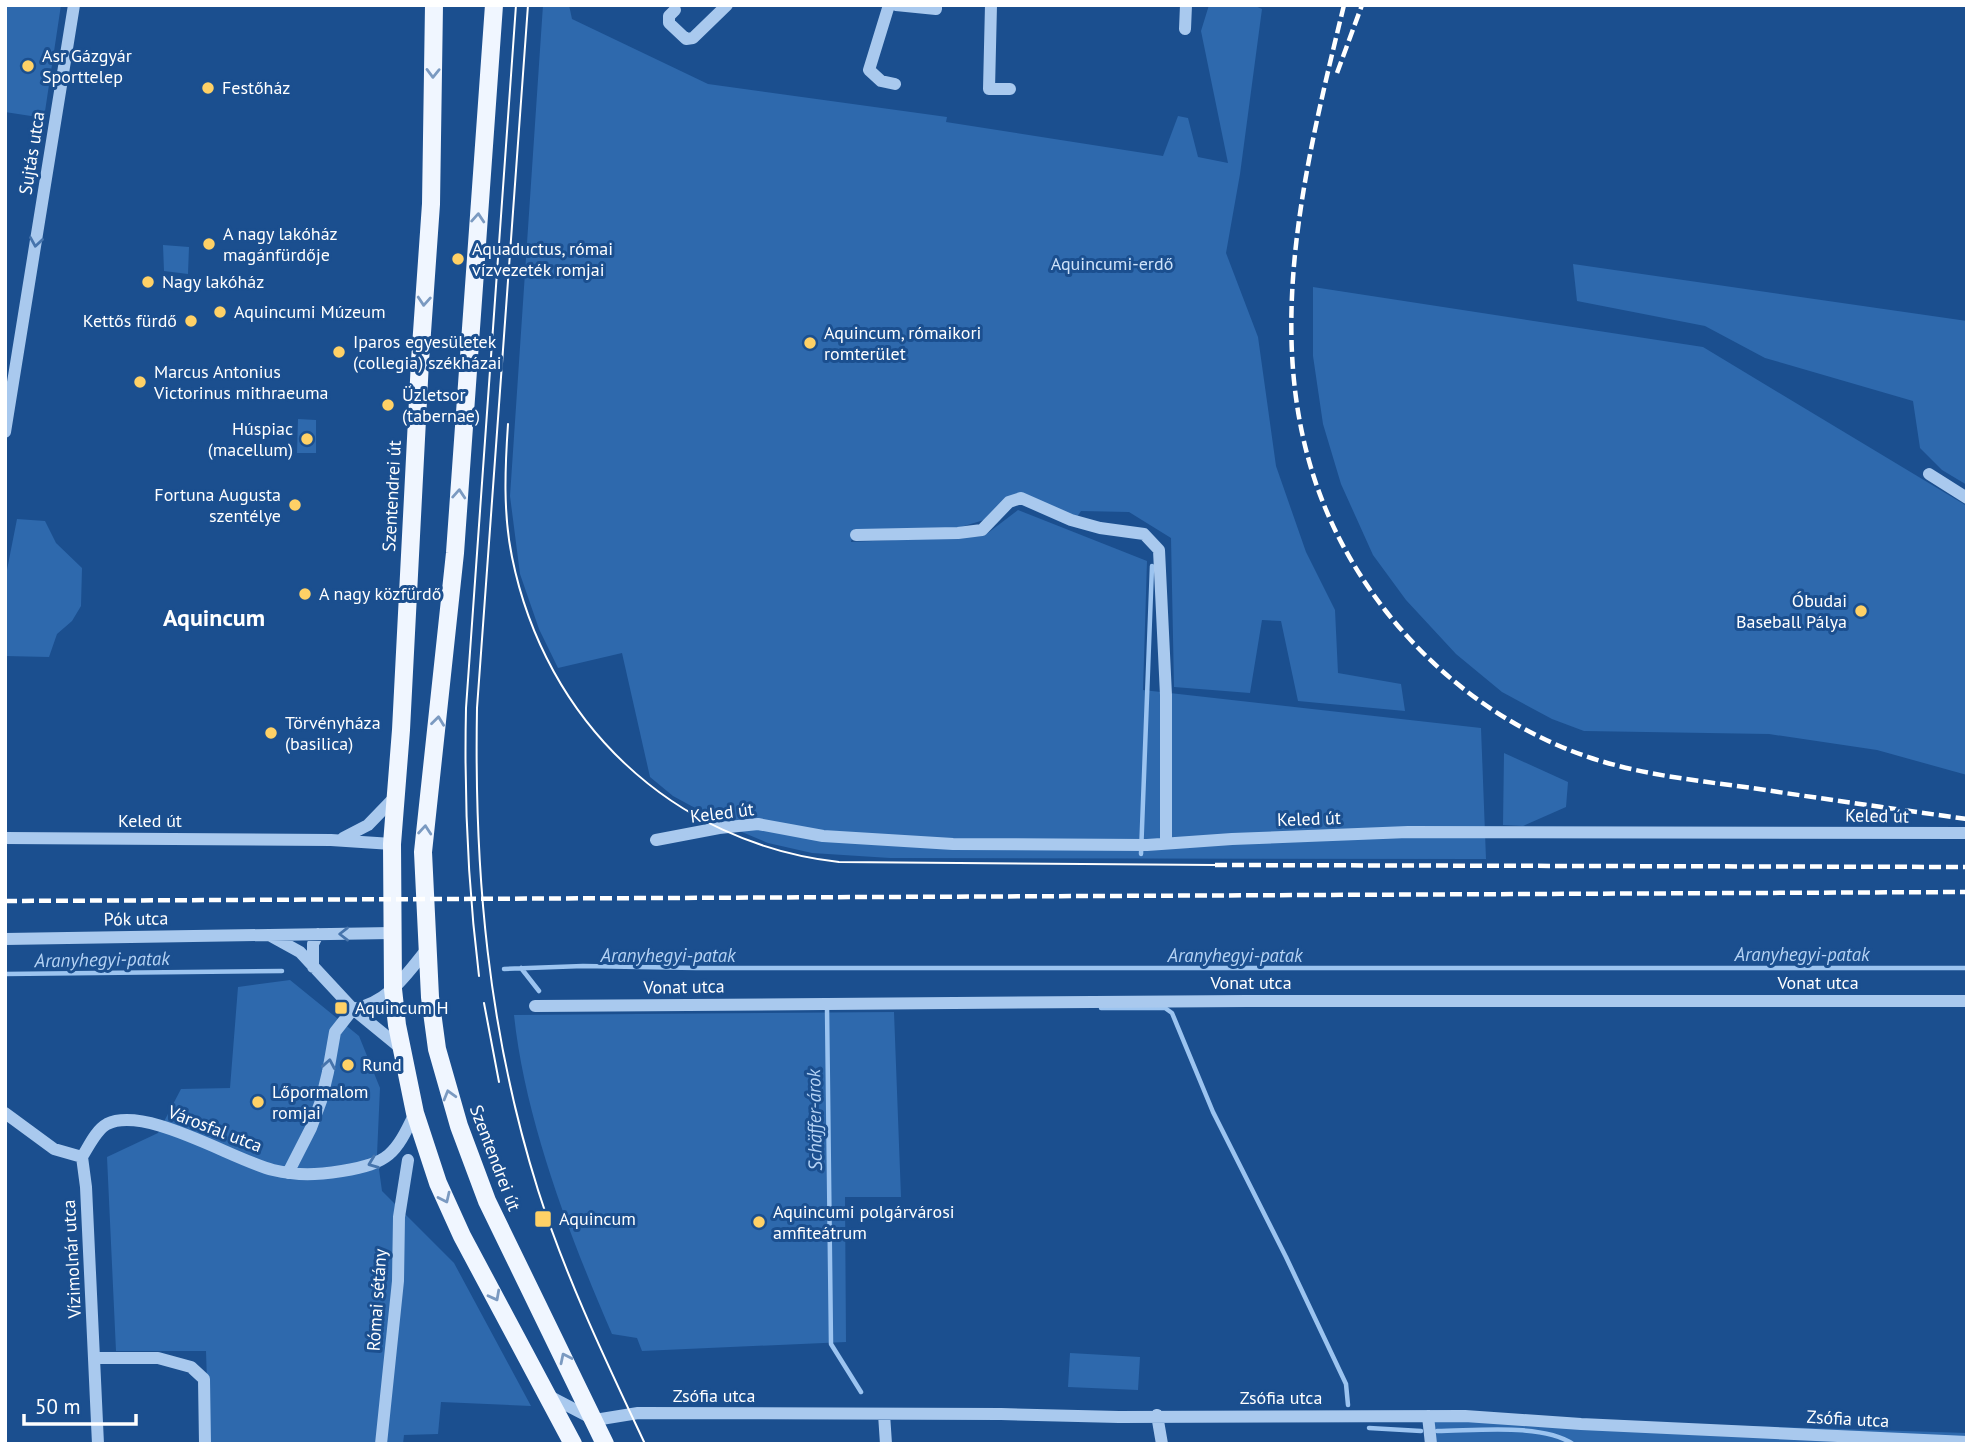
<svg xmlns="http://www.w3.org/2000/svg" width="1972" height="1449" font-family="'PT Sans',sans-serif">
<rect width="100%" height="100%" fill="#1b4f8f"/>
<path fill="#2e69ad" d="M5,5H61L44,118L5,112Z
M543,5H569L572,19L708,84L947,117L946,122L1163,156L1178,116L1188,118L1198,157L1228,163L1201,31L1209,5H1253L1262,9L1240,174L1226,253L1258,337L1276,466L1306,552L1335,610L1338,673L1401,684L1405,711L1298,701L1281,621L1262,620L1250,693L1174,687L1171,538L1129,512L1081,511L1077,517L1032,497L984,520L954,529H854L851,542L984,536L1018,510L1147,561L1143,690L1481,728L1486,859L890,858L812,853L768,843L730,827L673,796L650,777L622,653L558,668L539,629L520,574L510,496Z
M163,245L189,247L188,274L164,271Z
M1573,264L1967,321V485L1942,470L1920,448L1913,401L1765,358L1705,326L1577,301Z
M1313,287L1703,347L1967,506V775L1877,750L1769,734L1584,731L1552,719L1502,692L1456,654L1406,600L1373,555L1341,484L1323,424L1313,356Z
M298,419L316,420V453H297Z
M17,519L45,521L56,543L82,568L81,606L72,621L57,634L49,657L5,656V580Z
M1504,753L1568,782L1566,807L1523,826L1503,825Z
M290,980L359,1036L380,1088L377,1155L382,1191L454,1263L531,1406L441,1402L438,1434L404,1435L403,1444H209L206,1351H116L107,1157L158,1133L181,1089L230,1088L238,987Z
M894,1012L901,1197H845L846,1342L642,1351L637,1338L612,1334C570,1237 525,1120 514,1015Z
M1070,1353L1140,1357L1138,1390L1068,1387Z
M1428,1416L1967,1433V1444H1431Z"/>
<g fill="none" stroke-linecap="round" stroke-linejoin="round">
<path stroke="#9cc4f0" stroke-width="4.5" d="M1141,854L1152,566
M521,968L539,991
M504,969L583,966L696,968H1967
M5,974L282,971
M827,1007L831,1344L861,1392
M1101,1008H1165L1172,1013L1213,1112L1286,1257L1346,1384L1348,1405
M1369,1428L1421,1431
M1437,1431C1475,1431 1542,1423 1573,1444"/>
<path stroke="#a9c9ee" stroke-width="12" d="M889,5L869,70L881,81L895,84
M896,5L936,9V5
M991,5L989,89H1010
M675,10L669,16V23L686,39L693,38L727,5
M1185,29L1186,5
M5,432L74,5
M1929,474L1967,498
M856,535L958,533L982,530L1009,502L1021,498L1071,520L1100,528L1144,534L1159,550L1166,695V843
M5,838L331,840L392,844
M343,838L368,825L396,796
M656,840L719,828L758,824L823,836L953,844L1147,845L1232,839L1408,832L1967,833
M271,936L300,952L353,1009L402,1049
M5,939L392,933
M313,967V944L318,934
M535,1006L1247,1001H1967
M353,1009C388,1003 406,975 427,949
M5,1113L54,1149L82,1157
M82,1157C89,1146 96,1130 107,1124C146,1105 233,1160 273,1170C299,1176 316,1175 342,1171C389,1163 395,1155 415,1113
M82,1157L86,1187L98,1444
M288,1173L311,1128L321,1101L328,1072L335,1032L353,1009
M95,1358H158L191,1367L204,1379L205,1444
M549,1396L595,1420L638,1413L1001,1414L1119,1417L1465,1416L1581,1424L1967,1442
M884,1414L886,1444
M1157,1415L1162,1444
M1428,1416L1431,1444
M381,1444L398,1281L399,1217L408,1160"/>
<path stroke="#f0f6ff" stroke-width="18" d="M434,5L431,204L420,361L401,730L392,844L393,989L397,1025L415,1113L438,1183L462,1236L573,1444
M494,5L455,553L423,852L430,997L437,1049L459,1126L487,1201L605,1444"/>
<path stroke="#fff" stroke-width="2" d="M528,5L477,708C474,873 488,1031 538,1190C566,1278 606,1361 645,1444
M508,424C505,468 503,513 512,557C545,721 672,843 839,862L1215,865
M479,976C468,887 464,798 466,708L516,5
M484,1003L499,1082"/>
<path stroke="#fff" stroke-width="4.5" stroke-dasharray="12 5" stroke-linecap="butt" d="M1344,5C1293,214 1241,425 1385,610C1435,674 1502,725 1577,753C1633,774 1693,780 1752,788C1824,799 1895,809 1967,819
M1337,73L1362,5
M1215,865L1967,867
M5,901L1967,892"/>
</g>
<defs><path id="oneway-chevron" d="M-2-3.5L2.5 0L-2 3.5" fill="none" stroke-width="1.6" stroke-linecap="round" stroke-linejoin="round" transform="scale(1.75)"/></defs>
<g stroke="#7b9ac1">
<use href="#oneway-chevron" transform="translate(433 73) rotate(91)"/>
<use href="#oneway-chevron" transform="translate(478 218) rotate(-86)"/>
<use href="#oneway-chevron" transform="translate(424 301) rotate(94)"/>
<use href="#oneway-chevron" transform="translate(459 494) rotate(-86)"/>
<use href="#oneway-chevron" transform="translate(438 721) rotate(-83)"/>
<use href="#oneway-chevron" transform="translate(425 830) rotate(-85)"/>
<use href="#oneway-chevron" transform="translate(449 1095) rotate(-106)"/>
<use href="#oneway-chevron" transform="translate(445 1198) rotate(65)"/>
<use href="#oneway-chevron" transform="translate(495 1296) rotate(62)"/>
<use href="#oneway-chevron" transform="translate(565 1358) rotate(-116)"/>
</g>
<g stroke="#4674ac">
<use href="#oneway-chevron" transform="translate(36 242) rotate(99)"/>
<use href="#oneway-chevron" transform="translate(344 934) rotate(-180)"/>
<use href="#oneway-chevron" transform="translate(329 1064) rotate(-80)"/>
<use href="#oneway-chevron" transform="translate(373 1163) rotate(159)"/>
</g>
<g fill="#ffd166" stroke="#1b4f8f" stroke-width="2.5">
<circle cx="28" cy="66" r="7"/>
<circle cx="208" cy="88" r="7"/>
<circle cx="209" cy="244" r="7"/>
<circle cx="458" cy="259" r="7"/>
<circle cx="148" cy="282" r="7"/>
<circle cx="220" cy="312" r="7"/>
<circle cx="191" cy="321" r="7"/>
<circle cx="810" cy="343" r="7"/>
<circle cx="339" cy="352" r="7"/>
<circle cx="140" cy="382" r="7"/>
<circle cx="388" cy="405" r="7"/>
<circle cx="307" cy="439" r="7"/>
<circle cx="295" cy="505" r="7"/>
<circle cx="305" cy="594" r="7"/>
<circle cx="1861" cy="611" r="7"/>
<circle cx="271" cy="733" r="7"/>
<rect x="334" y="1001" width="14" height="14" rx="3.5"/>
<circle cx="348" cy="1065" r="7"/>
<circle cx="258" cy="1102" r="7"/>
<rect x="534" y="1210" width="18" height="18" rx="3.5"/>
<circle cx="759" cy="1222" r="7"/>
</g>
<g text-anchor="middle" stroke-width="6" stroke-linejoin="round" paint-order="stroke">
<g font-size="18" fill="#fff" stroke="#1b4f8f" text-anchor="start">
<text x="42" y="62">Asr Gázgyár<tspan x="42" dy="21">Sporttelep</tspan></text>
<text x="222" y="94">Festőház</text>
<text x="223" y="240">A nagy lakóház<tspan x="223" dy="21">magánfürdője</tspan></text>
<text x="472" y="255">Aquaductus, római<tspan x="472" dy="21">vízvezeték romjai</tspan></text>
<text x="162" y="288">Nagy lakóház</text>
<text x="234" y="318">Aquincumi Múzeum</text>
<text x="177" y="327" text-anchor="end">Kettős fürdő</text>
<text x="824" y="339">Aquincum, rómaikori<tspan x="824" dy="21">romterület</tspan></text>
<text x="353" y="348">Iparos egyesületek<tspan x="353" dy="21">(collegia) székházai</tspan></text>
<text x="154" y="378">Marcus Antonius<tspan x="154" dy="21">Victorinus mithraeuma</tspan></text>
<text x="402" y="401">Üzletsor<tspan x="402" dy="21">(tabernae)</tspan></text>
<text x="293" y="435" text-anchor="end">Húspiac<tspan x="293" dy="21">(macellum)</tspan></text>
<text x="281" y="501" text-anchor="end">Fortuna Augusta<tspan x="281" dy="21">szentélye</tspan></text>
<text x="319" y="600">A nagy közfürdő</text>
<text x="1847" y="607" text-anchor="end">Óbudai<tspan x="1847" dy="21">Baseball Pálya</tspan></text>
<text x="285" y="729">Törvényháza<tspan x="285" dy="21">(basilica)</tspan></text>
<text x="355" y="1014">Aquincum H</text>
<text x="362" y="1071">Rund</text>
<text x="272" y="1098">Lőpormalom<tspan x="272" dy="21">romjai</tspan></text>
<text x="773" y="1218">Aquincumi polgárvárosi<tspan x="773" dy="21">amfiteátrum</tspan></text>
<text x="559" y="1225">Aquincum</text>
</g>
<g font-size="18" fill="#fff" stroke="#1b4f8f">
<text transform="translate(32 153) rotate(-81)" y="6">Sujtás utca</text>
<text transform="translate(392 496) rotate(-87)" y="6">Szentendrei út</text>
<text transform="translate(722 813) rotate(-7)" y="6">Keled út</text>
<text transform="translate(1877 816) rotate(1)" y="6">Keled út</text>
<text transform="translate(1309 819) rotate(-2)" y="6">Keled út</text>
<text x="150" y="827">Keled út</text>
<text transform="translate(136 919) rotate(-1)" y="6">Pók utca</text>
<text x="1251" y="989">Vonat utca</text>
<text x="1818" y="989">Vonat utca</text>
<text transform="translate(684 987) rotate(-1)" y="6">Vonat utca</text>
<text transform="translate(215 1129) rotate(21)" y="6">Városfal utca</text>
<text transform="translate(495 1158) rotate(69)" y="6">Szentendrei út</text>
<text transform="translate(72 1259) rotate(-93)" y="6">Vízimolnár utca</text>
<text transform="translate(377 1300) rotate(-86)" y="6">Római sétány</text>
<text x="714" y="1402">Zsófia utca</text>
<text x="1281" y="1404">Zsófia utca</text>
<text transform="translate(1848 1419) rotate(3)" y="6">Zsófia utca</text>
</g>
<g font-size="18" fill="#cfe3fa" stroke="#1b4f8f">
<text x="1112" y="270">Aquincumi-erdő</text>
</g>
<g font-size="19" font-style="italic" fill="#b5d3f5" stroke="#1b4f8f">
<text x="1802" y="961">Aranyhegyi-patak</text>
<text x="668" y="962">Aranyhegyi-patak</text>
<text x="1235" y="962">Aranyhegyi-patak</text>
<text transform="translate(102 959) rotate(-1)" y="7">Aranyhegyi-patak</text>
<text transform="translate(814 1120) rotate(-91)" y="7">Schäffer-árok</text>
</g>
<g font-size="24" font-weight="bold" fill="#fff" stroke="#1b4f8f">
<text x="214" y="626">Aquincum</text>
</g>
</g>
<rect width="1972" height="1449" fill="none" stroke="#ffffff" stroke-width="14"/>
<path d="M24 1414v10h112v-10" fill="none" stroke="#ffffff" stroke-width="3.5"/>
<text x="35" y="1414" font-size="21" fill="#ffffff" stroke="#1b4f8f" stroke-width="5" paint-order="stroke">50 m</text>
</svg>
